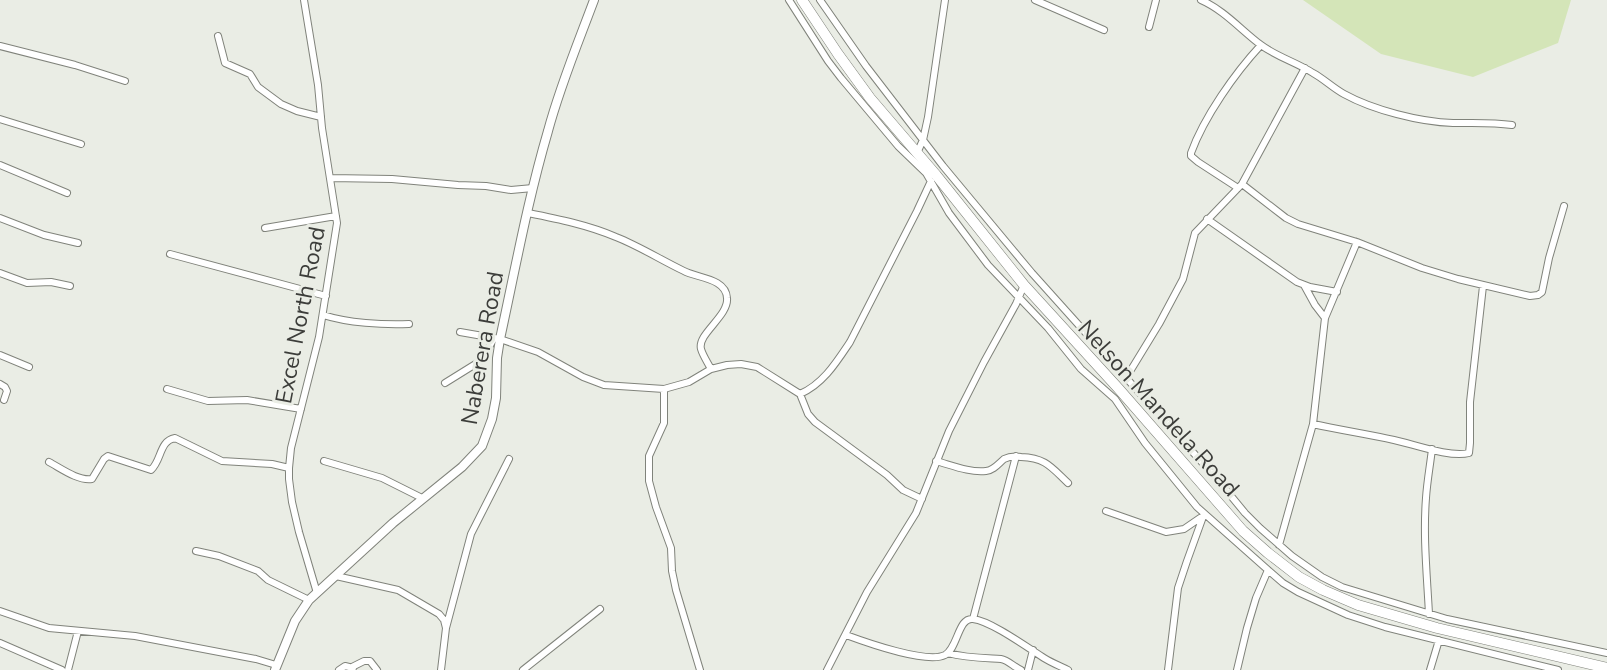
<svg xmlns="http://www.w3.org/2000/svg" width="1607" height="670" font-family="'Nunito Sans',sans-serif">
<rect width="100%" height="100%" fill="#eaede5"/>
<path fill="#d4e5b8" d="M1303,0H1571L1558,43L1473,77L1381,54Z"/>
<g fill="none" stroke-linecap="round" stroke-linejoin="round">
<g stroke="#80837b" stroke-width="8">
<path id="minor" d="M304,0L318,85L322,128L337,223L319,337L291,448L289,468V479L292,502L299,532L317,593
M789,0L828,61L841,78L898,146L926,173L949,213L988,265L1048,328L1081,369L1115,399L1145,443L1197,507L1268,570L1283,583L1298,592L1348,615L1385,627L1558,670
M820,0L866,66L943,166L1032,273L1217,479L1245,513L1260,528L1292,556L1322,577L1342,587L1447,619L1607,653
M1035,0L1104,30
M1201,0C1224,10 1241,30 1261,45C1277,57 1296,62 1313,73C1324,79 1333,88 1344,94C1373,110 1420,122 1453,123C1473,123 1492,122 1512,125
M1149,27L1156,0
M218,36L225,63L250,74L258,87L281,104L297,111L321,117
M0,46L75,65L125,81
M0,119L81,144
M917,153L923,140L928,117L945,0
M0,165L67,193
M330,178L392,179L458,185L486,186L511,190L533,188
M1242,184L1286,218L1298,224L1357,242L1422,268L1458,279L1530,296L1538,295L1542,292L1549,258L1564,206
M1238,188L1198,162L1191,156V153C1204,117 1235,73 1261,45
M528,213C558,219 588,225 616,237C639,246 661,260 684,271C697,278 726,278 727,298C729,316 697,334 701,349C703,356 708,363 711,369
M0,218L44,235L78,243
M1207,219L1297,282L1310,287L1337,292
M265,228L336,216
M170,254L326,296
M0,273L27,283L51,282L70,286
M1304,285L1315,305L1325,318
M323,315C348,323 383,325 409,324
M460,332L500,339L538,352L583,377L604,385L664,389L689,382L711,369L727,365L741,364L757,367L800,394C823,384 836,363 850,342L917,211L931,181
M0,355L29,367
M1126,378L1159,324L1183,279L1195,233L1242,184L1305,68
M445,383L482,360L494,338
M0,384L5,387L7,391L4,400
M167,389L208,401L247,400L301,409
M664,389V423L649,456V481L656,507L671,548L672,571L676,590L700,670
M800,394L808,414L815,422L887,475L903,490L922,499
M1313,424C1340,430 1367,434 1394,440C1413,444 1450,458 1469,453L1470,443V402L1483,286
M324,461L382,478L422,498
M936,461C951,465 970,473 986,471C994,470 998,464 1004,459C1010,456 1015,456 1021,457C1046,458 1051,467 1068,483
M49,462C62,469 78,481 92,479L104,459L108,456L151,470C162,460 159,441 175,438L222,461L272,464L289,468
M1106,511L1166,532L1184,529L1200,518
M1279,545L1313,424L1325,318L1357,242
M196,551L219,556L258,571L268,580L309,600
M336,576L398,590L439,614L444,620L446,628L441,670
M0,611L49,628L135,636L256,659L276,665
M1429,614C1427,575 1423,537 1426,498C1427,482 1430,466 1432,449
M973,619L1016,456
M446,628L471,534L509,459
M846,635C865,642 927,664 945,655C958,648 958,617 973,619C991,621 1028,648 1044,658C1052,663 1060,666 1068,670
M0,643L62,670
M948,653C966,658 983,658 1001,659C1008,660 1014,667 1021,670
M352,667L364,661H370L377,670
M68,670L78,631
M339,670L345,666L353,668
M523,670L600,609
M827,670L867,592L916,513L949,431L984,362L1016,304L1024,285
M1028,670L1033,650
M1168,670L1178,588L1187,561L1204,514
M1237,670L1247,628L1256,598L1268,570
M1430,670L1439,640"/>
</g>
<g stroke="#80837b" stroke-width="10">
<path id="tertiary" d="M275,670L295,621L309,600L393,523L462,467L482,446L492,419L496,398L497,358L500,339C515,270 528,199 548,131C560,86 578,43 594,0"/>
</g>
<g stroke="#80837b" stroke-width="11">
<path id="secondary" d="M802,0L838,54L870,98L936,175L1024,285L1118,388L1243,531L1268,553L1299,577L1323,590L1358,605L1437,628L1607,668"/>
</g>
<use href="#minor" stroke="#fff" stroke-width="6"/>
<use href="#tertiary" stroke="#fff" stroke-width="8"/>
<use href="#secondary" stroke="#fff" stroke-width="10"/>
</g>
<g text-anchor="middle" stroke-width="6" stroke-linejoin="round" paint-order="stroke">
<g font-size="23" fill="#3c3d3a" stroke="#eaede5">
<text transform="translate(300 315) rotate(-79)" y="8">Excel North Road</text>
<text transform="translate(482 348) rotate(-80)" y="8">Naberera Road</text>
<text transform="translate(1159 408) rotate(48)" y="8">Nelson Mandela Road</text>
</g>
</g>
</svg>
